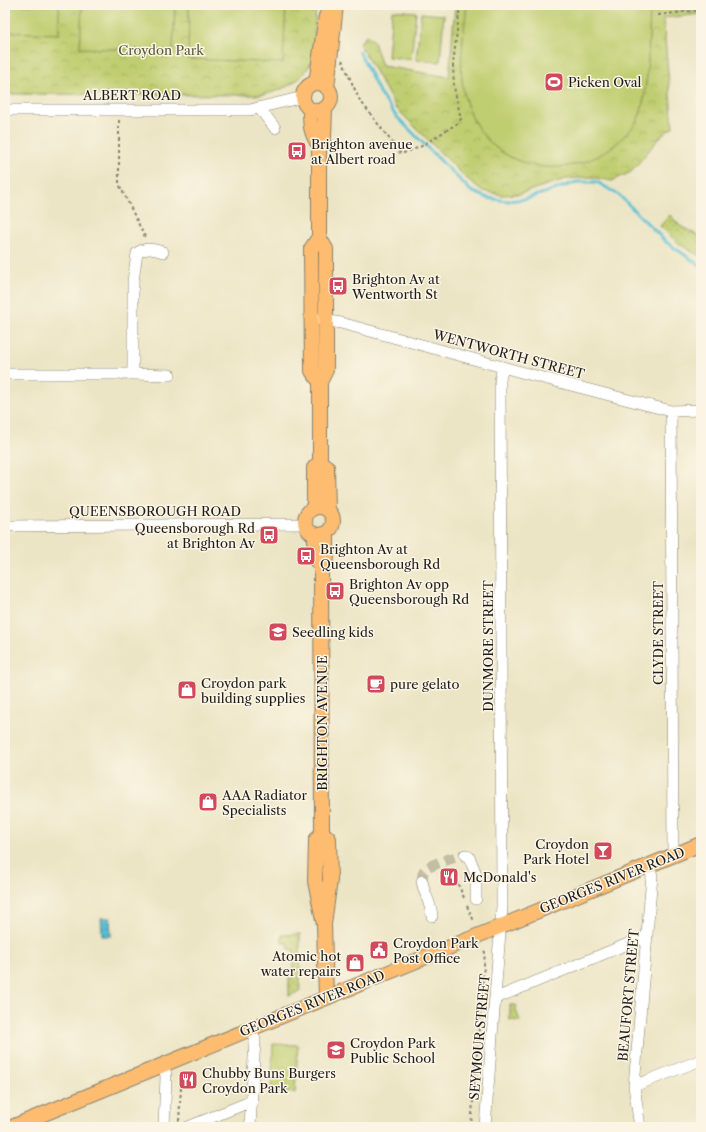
<svg xmlns="http://www.w3.org/2000/svg" width="706" height="1132" font-family="'Libre Caslon Text',serif">
<defs>
<pattern id="grass-dots" width="8" height="8" patternUnits="userSpaceOnUse"><rect width="8" height="8" fill="#bfce70"/><path d="M2 2h.1M6 6h.1" fill="none" stroke="#a4b060" stroke-width="1.8" stroke-linecap="round"/></pattern>
<pattern id="park-crowns" width="20" height="18" patternUnits="userSpaceOnUse"><rect width="20" height="18" fill="#bfce70"/><path d="M2 6a3 3 0 1 1 6 0M12 15a3 3 0 1 1 6 0" fill="none" stroke="#a4b060"/></pattern>
<pattern id="water-rules" width="6" height="5" patternUnits="userSpaceOnUse"><rect width="6" height="5" fill="#58c0d5"/><path d="M0 2.5h6" fill="none" stroke="#4ca4b6"/></pattern>
</defs>
<rect width="100%" height="100%" fill="#fcf5e5"/>
<filter id="ink" filterUnits="userSpaceOnUse"><feTurbulence type="fractalNoise" baseFrequency=".025" numOctaves="2"/><feDisplacementMap in="SourceGraphic" scale="8" xChannelSelector="R" yChannelSelector="G"/><feConvolveMatrix kernelMatrix="1 2 1 2 8 2 1 2 1" color-interpolation-filters="sRGB"/></filter>
<filter id="wash" filterUnits="userSpaceOnUse"><feTurbulence type="fractalNoise" baseFrequency=".012" numOctaves="4" result="noise"/><feDisplacementMap in="SourceGraphic" scale="16" xChannelSelector="R" yChannelSelector="G"/><feGaussianBlur stdDeviation="0.9" result="paint"/><feColorMatrix in="noise" values="0 0 0 0 0 0 0 0 0 0 0 0 0 0 0 0 0 1.4 0 .05"/><feComposite in="paint" operator="in"/></filter>
<g filter="url(#wash)">
<rect width="100%" height="100%" fill="#ece5c5"/>
<path fill="url(#grass-dots)" stroke="#6e7546" d="M670,215L680,226L701,237V257L678,243L660,226Z
M300,934V991L289,996V978H293V950L289,949L288,943H282V935Z
M510,1005H516L517,1008L516,1010L520,1021L510,1020Z"/>
<path fill="url(#park-crowns)" stroke="#6e7546" d="M5,5H316C315,22 315,40 312,57C308,80 280,92 260,95L5,94Z
M455,5H675L676,11L701,8V14L663,18L673,127L661,136L631,172L612,181L592,177L566,179L519,194L502,195L483,191L466,178L396,108L359,43L367,35L374,42L382,66L449,77Z"/>
<path fill="#bfce70" stroke="#6e7546" d="M5,5H59V34L5,32Z
M82,5H175L173,51L80,48Z
M189,5H286L283,63L188,59Z
M467,5H650C649,32 649,96 638,119C634,126 629,132 623,137C578,184 499,176 471,115C455,81 463,41 467,5Z
M392,10L416,12L411,59L388,57Z
M421,13L444,15L440,62L416,60Z
M273,1044L298,1045L295,1093L271,1091Z"/>
<path fill="url(#water-rules)" stroke="#3a6e78" d="M101,918H110L111,936H102Z"/>
<g fill="none" stroke-linecap="round" stroke-linejoin="round">
<path stroke="#58c0d5" stroke-width="3" d="M359,51L379,92L396,116L471,191L488,198L507,201L526,199L577,182H597L619,195L666,242L701,266"/>
</g>
</g>
<g filter="url(#ink)">
<g fill="none" stroke-linecap="round" stroke-linejoin="round">
<path stroke="#c2bda3" stroke-width="11" stroke-dasharray="11 5.5" stroke-linecap="butt" d="M422,881C423,877 422,874 424,871C430,864 455,857 465,855"/>
<g stroke="#848070" stroke-width="12">
<path id="minor" d="M260,109L275,128
M5,110H250L303,97
M318,319L341,323L532,375L671,411L701,410
M5,374H133L170,375
M133,374V281L137,253C146,247 153,249 163,252
M671,411L673,855
M5,526L305,524
M465,855L469,857L476,874V899
M422,881C424,894 431,903 432,916
M496,998L647,936
M634,1086L701,1060
M164,1127L166,1077L164,1064
M188,1127L252,1101
M250,1127L255,1040L251,1028
M485,1127L502,906L500,380L503,367
M640,1127L634,1086L652,876L649,865"/>
</g>
<g stroke="#848070" stroke-width="16">
<path id="major" d="M316,83L326,16
M303 97a14 14 0 1 1 28 0a14 14 0 1 1-28 0Z
M327,88L336,5
M310,109C310,123 310,133 319,145V237L326,249V370L320,382V462L314,468V508
M319,145L324,137L325,108
M319,237L311,249L312,371L320,382
M320,462L327,467L328,510
M305 521a14 14 0 1 1 28 0a14 14 0 1 1-28 0Z
M315,534V559L321,567
M322,832L329,839L330,880L324,924L326,997
M324,924L315,881L316,840L322,832L321,567L327,558V533
M12,1127L701,844"/>
</g>
<path stroke="#848070" stroke-width="2" stroke-dasharray="3 3" stroke-linecap="butt" d="M658,15L701,10
M342,60L359,99L401,154L420,147L458,123L461,119L454,87L453,65L460,5
M119,120V184L146,239
M458,884L465,900
M467,906L474,921
M179,1121L182,1071
M471,1127L485,952L479,948"/>
<use href="#minor" stroke="#fff" stroke-width="11"/>
<use href="#major" stroke="#fdbc70" stroke-width="14"/>
</g>
</g>
<defs>
<g id="stadium-square" transform="scale(1)"><rect x="-9" y="-9" width="18" height="18" rx="4" fill="#d1495b" stroke="#fcf5e5"/><path d="M0-5a6.5 5 0 1 0 0 10a6.5 5 0 1 0 0-10ZM-3.5-1.8h7v3.6h-7Z" fill="#fff"/></g>
<g id="bus-square" transform="scale(1)"><rect x="-9" y="-9" width="18" height="18" rx="4" fill="#d1495b" stroke="#fcf5e5"/><path d="M-5-6H5V4H4V6H2V4H-2V6H-4V4H-5ZM-3.5-4V0h7V-4ZM-3.5 1.2v1.5H-2V1.2ZM2 1.2v1.5H3.5V1.2Z" fill="#fff"/></g>
<g id="school-square" transform="scale(1)"><rect x="-9" y="-9" width="18" height="18" rx="4" fill="#d1495b" stroke="#fcf5e5"/><path d="M0-5L7-2L0 1L-7-2ZM-4 1L0 2.5L4 1V4Q0 6-4 4Z" fill="#fff"/></g>
<g id="cafe-square" transform="scale(1)"><rect x="-9" y="-9" width="18" height="18" rx="4" fill="#d1495b" stroke="#fcf5e5"/><path d="M-5.5-4.5H6V0H3Q3 3.5 0 3.5H-2.5Q-5.5 3.5-5.5 0ZM3-3.2v2h1.7v-2ZM-6 4.5H4V6H-6Z" fill="#fff"/></g>
<g id="shop-square" transform="scale(1)"><rect x="-9" y="-9" width="18" height="18" rx="4" fill="#d1495b" stroke="#fcf5e5"/><path d="M-5-2.5h2.3a2.7 3.5 0 0 1 5.4 0H5L5.5 6h-11ZM-1.5-2.5h3a1.5 2.3 0 0 0-3 0Z" fill="#fff"/></g>
<g id="bar-square" transform="scale(1)"><rect x="-9" y="-9" width="18" height="18" rx="4" fill="#d1495b" stroke="#fcf5e5"/><path d="M-6-5H6L.8 .8V4.5H3.5V6h-7V4.5H-.8V.8Z" fill="#fff"/></g>
<g id="restaurant-square" transform="scale(1)"><rect x="-9" y="-9" width="18" height="18" rx="4" fill="#d1495b" stroke="#fcf5e5"/><path d="M-5-6h1v4h1v-4h1v4h1v-4h1v5L-1.5 .5V6h-2V.5L-5-1ZM5-6V6H3V1.5H1.5Q1.5-4 5-6Z" fill="#fff"/></g>
<g id="civic-square" transform="scale(1)"><rect x="-9" y="-9" width="18" height="18" rx="4" fill="#d1495b" stroke="#fcf5e5"/><path d="M-.6-6.5H3V-4.5H.6V-3L4-1V1h2V6H-6V1h2V-1L-.6-3ZM-1.2 2.5V6h2.4V2.5Z" fill="#fff"/></g>
</defs>
<g fill-rule="evenodd">
<use href="#stadium-square" x="554" y="82"/>
<use href="#bus-square" x="297" y="151"/>
<use href="#bus-square" x="338" y="286"/>
<use href="#bus-square" x="269" y="535"/>
<use href="#bus-square" x="306" y="556"/>
<use href="#bus-square" x="335" y="591"/>
<use href="#school-square" x="278" y="632"/>
<use href="#cafe-square" x="376" y="684"/>
<use href="#shop-square" x="187" y="690"/>
<use href="#shop-square" x="208" y="802"/>
<use href="#bar-square" x="603" y="851"/>
<use href="#restaurant-square" x="449" y="877"/>
<use href="#civic-square" x="379" y="950"/>
<use href="#shop-square" x="355" y="963"/>
<use href="#school-square" x="336" y="1050"/>
<use href="#restaurant-square" x="188" y="1080"/>
</g>
<g text-anchor="middle" stroke-width="3" stroke-linejoin="round" paint-order="stroke">
<g font-size="13" fill="#555a39" stroke="#fcf5e5">
<text x="161" y="55">Croydon Park</text>
</g>
<g font-size="13" fill="#1c1c1c" stroke="#fcf5e5" text-anchor="start">
<text x="568" y="87">Picken Oval</text>
<text x="311" y="149">Brighton avenue<tspan x="311" dy="15">at Albert road</tspan></text>
<text x="352" y="284">Brighton Av at<tspan x="352" dy="15">Wentworth St</tspan></text>
<text x="255" y="533" text-anchor="end">Queensborough Rd<tspan x="255" dy="15">at Brighton Av</tspan></text>
<text x="320" y="554">Brighton Av at<tspan x="320" dy="15">Queensborough Rd</tspan></text>
<text x="349" y="589">Brighton Av opp<tspan x="349" dy="15">Queensborough Rd</tspan></text>
<text x="292" y="637">Seedling kids</text>
<text x="201" y="688">Croydon park<tspan x="201" dy="15">building supplies</tspan></text>
<text x="390" y="689">pure gelato</text>
<text x="222" y="800">AAA Radiator<tspan x="222" dy="15">Specialists</tspan></text>
<text x="589" y="849" text-anchor="end">Croydon<tspan x="589" dy="15">Park Hotel</tspan></text>
<text x="463" y="882">McDonald's</text>
<text x="393" y="948">Croydon Park<tspan x="393" dy="15">Post Office</tspan></text>
<text x="341" y="961" text-anchor="end">Atomic hot<tspan x="341" dy="15">water repairs</tspan></text>
<text x="350" y="1048">Croydon Park<tspan x="350" dy="15">Public School</tspan></text>
<text x="202" y="1078">Chubby Buns Burgers<tspan x="202" dy="15">Croydon Park</tspan></text>
</g>
<g font-size="13" fill="#1c1c1c" stroke="#fcf5e5">
<text x="132" y="100">ALBERT ROAD</text>
<text transform="translate(509 354) rotate(15)" y="5">WENTWORTH STREET</text>
<text x="155" y="516">QUEENSBOROUGH ROAD</text>
<text transform="translate(658 633) rotate(-90)" y="5">CLYDE STREET</text>
<text transform="translate(488 646) rotate(-90)" y="5">DUNMORE STREET</text>
<text transform="translate(322 723) rotate(-90)" y="5">BRIGHTON AVENUE</text>
<text transform="translate(612 880) rotate(-22)" y="5">GEORGES RIVER ROAD</text>
<text transform="translate(628 995) rotate(-85)" y="5">BEAUFORT STREET</text>
<text transform="translate(312 1003) rotate(-22)" y="5">GEORGES RIVER ROAD</text>
<text transform="translate(479 1037) rotate(-85)" y="5">SEYMOUR STREET</text>
</g>
</g>
<rect width="706" height="1132" fill="none" stroke="#fcf5e5" stroke-width="20"/>
</svg>
